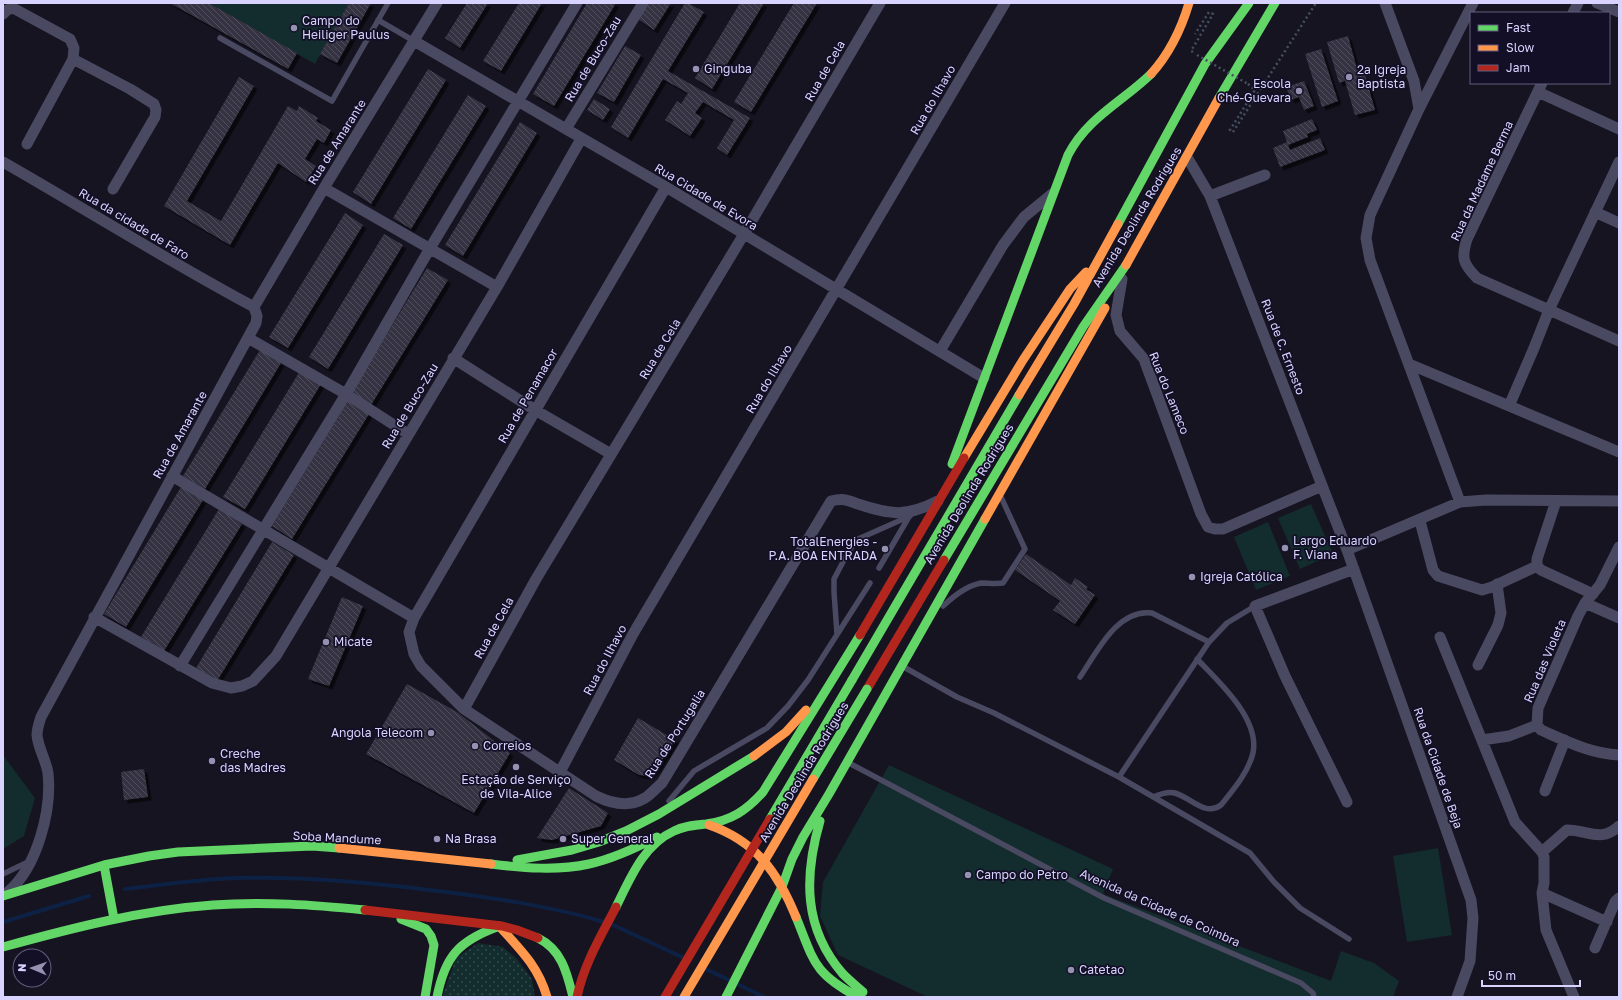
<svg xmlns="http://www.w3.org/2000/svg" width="1622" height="1000" font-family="'Golos Text',sans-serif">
<defs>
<pattern id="grass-dots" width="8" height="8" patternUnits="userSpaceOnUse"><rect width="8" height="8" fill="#132c2d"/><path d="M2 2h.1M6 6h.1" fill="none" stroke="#354a4c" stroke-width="1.8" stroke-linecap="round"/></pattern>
<pattern id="building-back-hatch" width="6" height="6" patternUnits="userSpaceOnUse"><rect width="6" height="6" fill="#343243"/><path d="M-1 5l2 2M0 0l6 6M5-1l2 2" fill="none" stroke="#514f5f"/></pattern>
<filter id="shadow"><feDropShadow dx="3.5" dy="3.5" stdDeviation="0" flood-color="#0009"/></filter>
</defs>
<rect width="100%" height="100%" fill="#161421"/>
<path fill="url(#grass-dots)" d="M478,943L503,947L517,959L532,979L535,997H442L456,958Z"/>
<path fill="#132c2d" d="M209,3H349L315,64Z
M1311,504L1333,554L1300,569L1278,518Z
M1268,522L1290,576L1256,590L1234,537Z
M3,755L35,798L24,836L3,849Z
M889,765L1113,869L1103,894L1331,981L1341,951L1374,963L1399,981L1393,997H928L838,955L820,916L823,882Z
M1438,848L1452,935L1407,942L1393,856Z"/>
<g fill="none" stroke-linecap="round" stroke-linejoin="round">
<path stroke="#0d2144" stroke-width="4" d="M125,889C162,885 199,879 236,878C304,876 371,883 438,891C494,898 550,906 604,922
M3,922L89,896
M611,924L682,957
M706,969L731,981
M737,984L764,997"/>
</g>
<path fill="url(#building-back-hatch)" filter="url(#shadow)" d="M170,3H209L297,53L288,69Z
M349,3H371L337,63L320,54Z
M467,3H488L460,48L445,38Z
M519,3H542L501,71L483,61Z
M587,3H616L554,106L533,94Z
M648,3H671L654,30L638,19Z
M685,3H688L704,12L668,71L750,118L727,155L717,148L734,120L703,102L695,113L702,118L690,136L665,120L677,101L681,104L688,93L663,79L628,138L611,127Z
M740,3H764L712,89L695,78Z
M794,3H817L751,112L734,102Z
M1348,36L1359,76L1365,75L1375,110L1355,115L1345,81L1339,83L1327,42Z
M625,46L641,55L614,102L597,93Z
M1321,49L1338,101L1322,107L1305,54Z
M428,69L446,80L371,204L353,192Z
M239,77L254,86L187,201L221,221L288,106L297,111L299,106L318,118L316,121L331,130L324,143L317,139L305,159L316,166L306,182L278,163L230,245L164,206Z
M1304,81L1314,106L1304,110L1299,97L1291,100L1286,87Z
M468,95L486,106L411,229L393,218Z
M594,99L610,109L603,120L587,110Z
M1312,119L1317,130L1307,134L1308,137L1288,145L1290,150L1320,138L1325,150L1280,167L1273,148L1287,142L1283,131Z
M520,122L537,133L463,256L445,245Z
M345,213L363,225L288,348L269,337Z
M384,234L403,245L328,369L309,357Z
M427,268L448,280L371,405L351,393Z
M260,350L281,363L205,489L183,476Z
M300,371L321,384L245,509L223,497Z
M348,401L369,414L292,539L272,526Z
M181,487L203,500L126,627L104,614Z
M219,509L242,524L164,651L141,637Z
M272,542L294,555L217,681L196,668Z
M1026,554L1071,585L1075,578L1088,587L1086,589L1095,595L1075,624L1053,610L1060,601L1015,570Z
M342,597L363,606L329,686L308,679Z
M407,684L457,712L510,753L474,813L366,754Z
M638,718L675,740L656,770L649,776L639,775L614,760Z
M144,769L148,797L124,800L121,772Z
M569,788L608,813L601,826L552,840L537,838Z"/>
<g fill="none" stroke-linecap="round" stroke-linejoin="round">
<path stroke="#44505f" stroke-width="2.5" stroke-dasharray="2 3" stroke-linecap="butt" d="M1193,52L1191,51L1213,14L1209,12L1195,34
M1248,84L1255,90L1230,130L1233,132L1316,3"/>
<path stroke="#4a4962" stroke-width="5.5" d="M378,20L414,41
M220,38L332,101L388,3
M879,568L910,515
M943,606C954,596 966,586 981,583C988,583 996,584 1003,583L1025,549L1001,497
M837,634L834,592V579L844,560L856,540L910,516
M902,666L957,697L994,713L1119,777L1250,853L1274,882L1300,908L1349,939
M1080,677C1096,654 1117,608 1152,613L1209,642
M849,763L1104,898L1301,983L1313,993L1314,997
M1119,777L1209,642L1227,623L1255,606
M1153,797C1160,794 1168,791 1175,793C1190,797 1205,817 1221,805C1233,790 1248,773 1253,753C1260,719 1219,682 1197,659
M669,801L694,771L767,728L788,706L808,680L870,583
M3,874L30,861"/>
<path stroke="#4a4962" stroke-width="11" d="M1385,3L1414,81L1419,109
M1597,3L1619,12
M1573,13L1578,3
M3,14L7,10L13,8L70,39L74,48L73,59L27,144
M414,41L666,187L984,378
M73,59L130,89L154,104L156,110L155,117L113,189
M1542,83L1467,239C1461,258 1463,264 1477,278L1619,341
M1538,92L1619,129
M566,129L643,3
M1187,157L1210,196L1347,550L1471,900L1473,918L1470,961L1457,997
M3,162C87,210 168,261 254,307
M666,187L414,618L409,632L414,654L421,666L464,709L596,796C612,804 630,807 645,798C651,794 657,787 662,783L831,501C843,498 847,500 858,504C891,515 907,517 938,501
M324,188L497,287
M1210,196L1265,175
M1595,212L1619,223
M1122,279L1116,315L1120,331L1144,359L1201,514L1208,527L1215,529H1223L1322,486
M254,307L324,188L437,3
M248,338L346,394L408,434
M940,351L1003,245L1024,217L1052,194
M453,358L535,410L611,454
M1409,364L1619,452
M1509,406L1534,348L1549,310L1619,162
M172,476L414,618
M1556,501L1537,559V566L1541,570L1593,594
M1460,502L1370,260L1366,238L1370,215L1419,109L1473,3
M1420,521L1433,570L1438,576L1482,590L1492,587L1537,566
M1619,547L1600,585L1585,603L1578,616L1538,708L1537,725L1541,730C1566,741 1591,754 1619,755
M1347,550L1460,502L1486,500L1619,501
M1585,603L1619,618
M94,617L212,683L231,688L242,686L253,681L276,656L497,287L581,139
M1440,637L1515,822L1542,852L1544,857V883L1542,893L1546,930L1574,997
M1478,665L1498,625L1501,613L1497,584
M180,666L346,394L429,250L577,3
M464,709L536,579L744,234L880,3
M1482,740L1509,736L1537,725
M560,772L633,634L1005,3
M1545,791L1565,740
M1347,802L1285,676L1255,606L1354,569
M1542,852L1567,830C1588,830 1601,843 1619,826
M8,892C37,867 52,811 48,773C46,760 38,748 37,735C37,729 39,723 41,717L256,323L257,316L254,307
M1542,893L1607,922
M1595,948L1615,902L1619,898"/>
<path stroke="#63d668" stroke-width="9" d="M1219,98L1275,3
M1118,224L1205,64L1249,3
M952,464L1068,155C1087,118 1122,102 1151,74
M944,560L1083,327L1126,265
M852,680L1019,395
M820,821C804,876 803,928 843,974C849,980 856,986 863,992
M517,860L572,850L599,842L626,831L659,814L754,756
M491,864C523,868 557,871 589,864C612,859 636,848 657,837
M104,865L114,919
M3,896L104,865L149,856L178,852L312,846L339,848
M616,907C630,879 643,845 674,831C684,826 695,825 706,824C731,821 747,810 763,792L860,635
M796,917C814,961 813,973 858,997
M401,919L426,929L431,936L434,945L425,997
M538,938C562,950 567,973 573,997
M3,947C72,928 142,910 213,905C264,901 314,905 365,910
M437,997C445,956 459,941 497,927
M726,997L782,887L792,859L803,837L829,794L985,519"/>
<path stroke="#ff974d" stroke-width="9" d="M1151,74C1170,53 1181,30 1189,3
M1126,265L1219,98
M1019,395L1074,304L1118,224
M964,458L1023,360L1070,289L1086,272
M985,519L1105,308
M754,756L786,732L806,710
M709,825C756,841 778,873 796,917
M339,848L491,864
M499,926C520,949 538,966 547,997"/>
<path stroke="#b3261e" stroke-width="9" d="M860,635L964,458
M867,689L944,560
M365,910L502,926L517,930L538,938
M577,997C584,964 601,936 616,907"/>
<path stroke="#44505f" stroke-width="2.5" stroke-dasharray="2 3" stroke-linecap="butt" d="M1197,55L1248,84"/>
<path stroke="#63d668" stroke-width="9" d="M813,779L867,689
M770,819L852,680"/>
<path stroke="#ff974d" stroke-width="9" d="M684,997L813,779"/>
<path stroke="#b3261e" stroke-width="9" d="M665,997L770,819"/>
</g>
<g fill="#9591b1" stroke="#130f26" stroke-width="1.5">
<circle cx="294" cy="28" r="4"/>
<circle cx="696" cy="69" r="4"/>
<circle cx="1349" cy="77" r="4"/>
<circle cx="1299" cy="91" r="4"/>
<circle cx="1285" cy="548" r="4"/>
<circle cx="885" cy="549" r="4"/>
<circle cx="1192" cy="577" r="4"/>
<circle cx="326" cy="642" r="4"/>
<circle cx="431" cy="733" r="4"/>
<circle cx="475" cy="746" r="4"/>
<circle cx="212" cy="761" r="4"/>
<circle cx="516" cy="767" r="4"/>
<circle cx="437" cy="839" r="4"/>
<circle cx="563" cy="839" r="4"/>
<circle cx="968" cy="875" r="4"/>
<circle cx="1071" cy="970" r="4"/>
</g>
<g text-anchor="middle" stroke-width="3.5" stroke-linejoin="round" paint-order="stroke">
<g font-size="12" fill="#d9d4ff" stroke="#130f26" text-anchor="start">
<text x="302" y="25">Campo do<tspan x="302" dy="14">Heiliger Paulus</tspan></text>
<text x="704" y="73">Ginguba</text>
<text x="1357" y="74">2ª Igreja<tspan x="1357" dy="14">Baptista</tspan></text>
<text x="1291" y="88" text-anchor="end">Escola<tspan x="1291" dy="14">Ché-Guevara</tspan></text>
<text x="1293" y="545">Largo Eduardo<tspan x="1293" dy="14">F. Viana</tspan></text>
<text x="877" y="546" text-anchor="end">TotalEnergies -<tspan x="877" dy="14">P.A. BOA ENTRADA</tspan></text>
<text x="1200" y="581">Igreja Católica</text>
<text x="334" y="646">Micate</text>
<text x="423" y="737" text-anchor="end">Angola Telecom</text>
<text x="483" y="750">Correios</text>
<text x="220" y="758">Creche<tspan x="220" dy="14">das Madres</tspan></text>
<text x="516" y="784" text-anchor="middle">Estação de Serviço<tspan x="516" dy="14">de Vila-Alice</tspan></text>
<text x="445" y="843">Na Brasa</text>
<text x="571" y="843">Super General</text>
<text x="976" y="879">Campo do Petro</text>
<text x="1079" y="974">Catetao</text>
</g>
<g font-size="12" fill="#d9d4ff" stroke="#130f26">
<text transform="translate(593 59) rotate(-59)" y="4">Rua de Buco-Zau</text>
<text transform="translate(825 71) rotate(-60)" y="4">Rua de Cela</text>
<text transform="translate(933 100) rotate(-60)" y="4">Rua do Ilhavo</text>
<text transform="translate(337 142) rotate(-58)" y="4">Rua de Amarante</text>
<text transform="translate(1482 181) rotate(-65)" y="4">Rua da Madame Berma</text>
<text transform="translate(706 197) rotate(31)" y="4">Rua Cidade de Evora</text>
<text transform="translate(1137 217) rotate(-59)" y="4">Avenida Deolinda Rodrigues</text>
<text transform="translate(134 224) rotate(31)" y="4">Rua da cidade de Faro</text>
<text transform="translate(1283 347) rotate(69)" y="4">Rua de C. Ernesto</text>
<text transform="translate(660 349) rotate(-59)" y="4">Rua de Cela</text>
<text transform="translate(769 379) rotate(-59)" y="4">Rua do Ilhavo</text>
<text transform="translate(1169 393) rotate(68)" y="4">Rua do Lameco</text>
<text transform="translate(528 396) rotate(-60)" y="4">Rua de Penamacor</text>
<text transform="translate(410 406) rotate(-59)" y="4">Rua de Buco-Zau</text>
<text transform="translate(180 435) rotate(-61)" y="4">Rua de Amarante</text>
<text transform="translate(969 494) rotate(-59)" y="4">Avenida Deolinda Rodrigues</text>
<text transform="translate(494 628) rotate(-61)" y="4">Rua de Cela</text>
<text transform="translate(605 660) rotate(-62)" y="4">Rua do Ilhavo</text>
<text transform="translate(1545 661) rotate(-67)" y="4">Rua das Violeta</text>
<text transform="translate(675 734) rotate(-58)" y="4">Rua de Portugalia</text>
<text transform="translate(1438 768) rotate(71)" y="4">Rua da Cidade de Beja</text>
<text transform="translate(804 772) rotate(-59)" y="4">Avenida Deolinda Rodrigues</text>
<text transform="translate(337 838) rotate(3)" y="4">Soba Mandume</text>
<text transform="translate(1160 908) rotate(24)" y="4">Avenida da Cidade de Coimbra</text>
</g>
</g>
<rect width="1622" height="1000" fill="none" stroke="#d9d4ff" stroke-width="8"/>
<rect x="1470" y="12" width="140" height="72" fill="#130f26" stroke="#625e7d"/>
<rect x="1478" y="25" width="20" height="6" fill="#63d668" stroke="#625e7d"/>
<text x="1506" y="32" font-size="12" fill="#d9d4ff">Fast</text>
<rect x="1478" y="45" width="20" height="6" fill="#ff974d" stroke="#625e7d"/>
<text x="1506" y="52" font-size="12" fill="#d9d4ff">Slow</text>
<rect x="1478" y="65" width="20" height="6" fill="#b3261e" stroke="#625e7d"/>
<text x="1506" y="72" font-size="12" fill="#d9d4ff">Jam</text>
<g transform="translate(32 968) rotate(272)"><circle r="19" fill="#130f26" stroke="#625e7d"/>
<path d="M0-3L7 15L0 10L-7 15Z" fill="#9591b1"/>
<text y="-6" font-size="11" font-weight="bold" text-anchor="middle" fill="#d9d4ff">N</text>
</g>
<path d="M1482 980v6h98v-6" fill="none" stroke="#d9d4ff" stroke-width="2"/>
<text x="1488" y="980" font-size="12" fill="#d9d4ff" stroke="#130f26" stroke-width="3" paint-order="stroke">50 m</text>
</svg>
